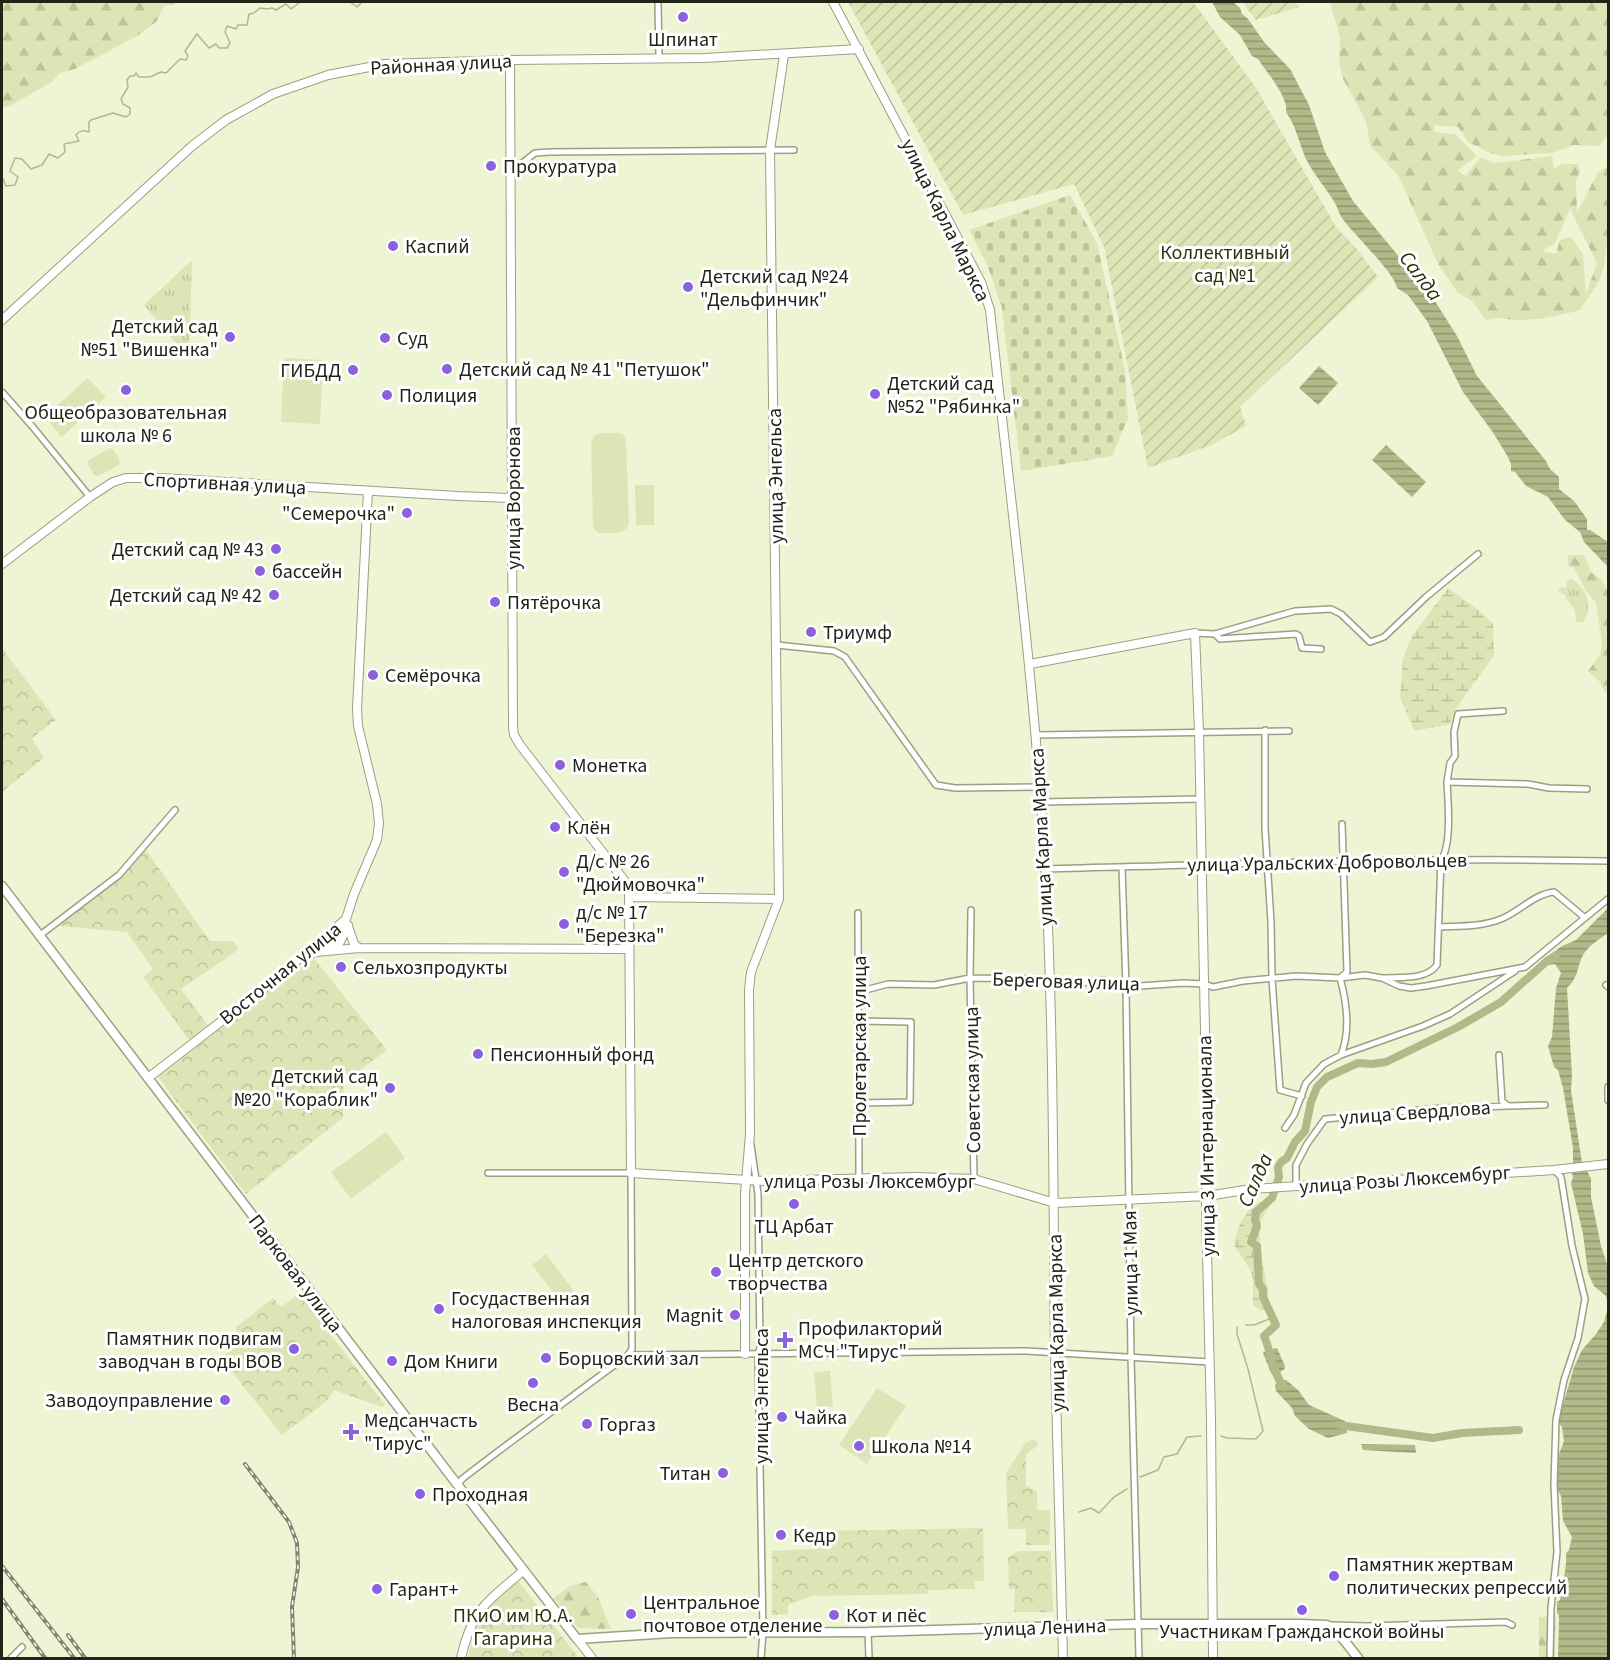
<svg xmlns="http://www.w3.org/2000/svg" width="1610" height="1660" font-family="'Source Sans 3',sans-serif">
<defs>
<pattern id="grass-tufts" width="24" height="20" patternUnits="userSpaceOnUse" patternTransform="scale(1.5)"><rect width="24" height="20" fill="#dce5b5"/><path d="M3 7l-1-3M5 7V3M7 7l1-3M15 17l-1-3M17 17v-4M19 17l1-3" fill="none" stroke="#bcc49b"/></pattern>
<pattern id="forest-firs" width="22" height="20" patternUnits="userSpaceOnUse" patternTransform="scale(1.5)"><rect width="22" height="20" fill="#dce5b5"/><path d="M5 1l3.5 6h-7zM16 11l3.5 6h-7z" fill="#bcc49b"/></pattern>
<pattern id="wetland-marsh" width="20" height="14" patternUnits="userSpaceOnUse" patternTransform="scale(1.5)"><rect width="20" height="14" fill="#dce5b5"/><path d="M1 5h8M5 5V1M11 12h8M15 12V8" fill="none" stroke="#bcc49b"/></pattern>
<pattern id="cemetery-stones" width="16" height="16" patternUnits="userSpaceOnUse" patternTransform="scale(1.5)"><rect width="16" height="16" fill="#dce5b5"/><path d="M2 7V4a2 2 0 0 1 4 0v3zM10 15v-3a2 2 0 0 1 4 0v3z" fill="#bcc49b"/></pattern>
<pattern id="park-crowns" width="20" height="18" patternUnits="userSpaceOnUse" patternTransform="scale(1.5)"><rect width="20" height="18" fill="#dce5b5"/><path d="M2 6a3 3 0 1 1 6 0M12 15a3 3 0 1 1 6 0" fill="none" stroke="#bcc49b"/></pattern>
<pattern id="garden-furrows" width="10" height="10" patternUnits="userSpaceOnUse" patternTransform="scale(1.5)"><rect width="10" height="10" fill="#dce5b5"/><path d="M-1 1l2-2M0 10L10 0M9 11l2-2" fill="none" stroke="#bcc49b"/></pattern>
<pattern id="water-rules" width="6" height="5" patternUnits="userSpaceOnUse" patternTransform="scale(1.5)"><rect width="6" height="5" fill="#b0b988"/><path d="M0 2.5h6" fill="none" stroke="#8f966e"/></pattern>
</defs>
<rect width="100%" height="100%" fill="#eef5d5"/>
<path fill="url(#grass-tufts)" d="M192,260L189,359L144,305Z
M1571,579C1588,588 1593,607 1583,623L1576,621L1575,610L1566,598V596L1557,590L1561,587L1566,588L1567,581Z"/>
<path fill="url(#forest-firs)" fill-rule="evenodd" d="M2,2H182L164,6L157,21L137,36L75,69L60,73L52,82L10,106L2,108Z
M1335,2H1608V135L1599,146L1573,145L1553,153L1502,156L1490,153L1468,142L1458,127L1434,125V132L1455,134L1477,156L1457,171L1466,176L1480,157L1494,163L1552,156L1554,169L1562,164H1578L1580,171L1576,181L1577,213L1598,172L1608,166C1609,199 1610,254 1599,282C1593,292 1586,300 1580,310C1561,315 1539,320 1519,320C1507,320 1498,316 1486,320L1471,300L1458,293L1438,264L1399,177L1370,145L1366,121L1343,79L1339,60L1340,37L1330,3ZM1570,209L1597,263L1586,294L1583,254L1571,237L1560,240L1556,254L1542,251L1555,243Z
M1568,555H1584L1591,572L1601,579L1608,592V692H1605L1599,681L1588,671L1600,655L1602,643L1596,603L1586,591L1574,568L1568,566Z
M586,1582L598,1597L611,1629L578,1628L553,1598L572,1585Z
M1556,1616L1555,1658H1539V1617Z"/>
<path fill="url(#wetland-marsh)" d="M1448,588L1476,608L1493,624L1494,656L1468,691L1455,711L1450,724L1414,731L1400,697L1403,659L1412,636Z
M1260,1202L1270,1206C1268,1211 1262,1216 1261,1222C1256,1243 1268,1283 1270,1307L1262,1310L1253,1306V1279L1251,1271L1234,1245C1236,1230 1245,1208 1260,1202Z"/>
<path fill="url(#cemetery-stones)" d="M1070,195L1097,243L1125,370L1128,418L1112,456L1021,471L1002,308L987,264L969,230Z"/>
<path fill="url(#park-crowns)" d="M2,648L56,720L32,738L44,758L2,792Z
M146,850L210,941H234L238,950L181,989L208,1025L189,1040L143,977L153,969L127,932L59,926L121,878Z
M313,957L387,1050L344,1082L343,1118L246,1194L158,1077Z
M299,1294L385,1405L382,1407L334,1390L327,1401L282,1435L221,1358L243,1341L235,1328L273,1298L281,1307Z
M1035,1439L1038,1445L1026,1455V1486L1037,1491V1510H1050V1545H1026V1529H1008L1006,1473L1026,1442Z
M983,1528L984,1581H975V1589L928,1590V1594L812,1596L788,1605V1614L772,1615V1551L816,1549V1531Z
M1019,1551H1051L1053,1612H1014L1015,1589H1009L1008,1557Z
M519,1582L579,1658H468C475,1625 486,1597 519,1582Z"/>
<path fill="url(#garden-furrows)" d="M848,2H1193L1256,88L1336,227L1356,248L1378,277L1240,407L1246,426L1211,445L1148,468L1104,247L1074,184L963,215Z
M1242,2H1295L1299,7L1256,20Z"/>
<path fill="#dce5b5" d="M284,358L323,360L320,424L281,422Z
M88,378L106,397L62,437L44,417Z
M601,433H619L624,435L626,440L629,523C625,536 610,533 599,533L595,530L593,525L591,443L594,436Z
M110,448L114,450L120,461L119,465L98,476L94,475L87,463L89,460Z
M635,485H654V525H636Z
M386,1132L405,1158L351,1199L331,1172Z
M546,1254L580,1299L566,1309L532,1265Z
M830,1371L833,1406L817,1408L814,1372Z
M877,1388L906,1406L867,1464L839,1445Z"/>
<path fill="url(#water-rules)" d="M1212,2H1233L1240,8L1242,14L1248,19L1264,42L1290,69L1309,105L1325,152L1353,201L1433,298L1457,336L1477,376L1546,461L1550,469L1559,477V489L1574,501L1587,519V530H1590L1608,542V567L1584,542L1580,532L1565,520L1548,497L1526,486L1515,472L1511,471V464L1508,457L1492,431L1463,392L1427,321L1408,295L1397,288C1395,273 1354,235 1342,218C1339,214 1338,209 1336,205C1327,189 1314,175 1306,159C1299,143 1296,126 1286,112C1289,98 1266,71 1258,59L1252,56L1240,35L1220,17Z
M1319,366L1338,383L1318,405L1299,388Z
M1386,445L1426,482L1412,497L1372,460Z
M1608,908V933C1599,940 1588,945 1582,957C1577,968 1578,978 1567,988L1572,1075L1571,1090L1582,1163L1573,1165V1148L1563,1088L1558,1070L1554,1067L1548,1046L1552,1037L1556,988L1561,973L1555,964L1548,965L1545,958L1562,946L1576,940Z
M1587,1171L1591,1179V1197L1601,1246L1608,1267V1305L1606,1296L1594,1286L1588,1273L1583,1234L1571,1183L1573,1178L1572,1173Z
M1608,1307V1657L1558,1658L1559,1616L1557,1612V1602L1560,1600C1562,1584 1567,1569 1566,1553L1569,1550L1572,1537L1563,1521L1561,1496L1558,1491L1557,1459L1564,1441L1562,1427L1558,1422L1574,1367L1582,1350L1596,1334L1604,1322Z
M1277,1348L1285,1366L1284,1370L1273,1375L1271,1373L1263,1353L1266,1350Z
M1278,1380H1286L1298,1390L1309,1405L1345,1421L1347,1428V1433L1328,1438L1309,1429L1295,1416L1292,1408L1276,1391L1275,1386Z
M1361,1444L1415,1445L1416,1453L1363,1450Z"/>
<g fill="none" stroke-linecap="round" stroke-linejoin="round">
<path stroke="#b0b988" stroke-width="1.5" d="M331,2H333
M350,2L357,7L362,2
M2,179H3L6,186L15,185L18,177L10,171L15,158L22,159L31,169L42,165L49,154L58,158L65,152L64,144L79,141L76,135C80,130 83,130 89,132V122L91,120L113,113L126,117L130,114V108L123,104L121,99L128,87L127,80L130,76H134L136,73L139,77H150L161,72L166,73L180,59L186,60L188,56L185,51L197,34L209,48L216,44L219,48H227L230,43L225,32L227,26L236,29L238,25H247L249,14L254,13L260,8L267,9L272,8L276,10L286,4L291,9L300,2
M1246,1325H1254L1272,1318
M1221,1436L1227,1438L1256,1439L1263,1431L1248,1369L1237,1334V1327
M1140,1477L1158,1470L1164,1457L1177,1454L1187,1437L1201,1436
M1079,1512L1091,1508L1099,1513L1114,1497L1127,1489"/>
<path stroke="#b0b988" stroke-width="8" d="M1284,1387C1274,1376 1271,1352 1264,1336L1276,1325L1263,1297V1289L1259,1284L1257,1246L1251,1242L1257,1226L1255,1220L1256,1212L1272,1198L1279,1177L1278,1167L1281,1162L1287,1158L1295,1142L1305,1131L1311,1102L1317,1087L1327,1077L1358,1063L1372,1064L1386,1062L1458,1027L1501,1002L1547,961L1556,957
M1339,1425L1433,1438L1462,1433L1519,1430"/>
<g stroke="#9aa083" stroke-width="8">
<path id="street" d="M658,2L659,58
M510,170L516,168L535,153L550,152L794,150
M2,392L32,426L90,497
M1195,633L1215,634L1295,611L1331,609L1341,614L1370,642L1384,637L1426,597L1478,554
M1215,634L1220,639L1296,634L1299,636L1302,648L1321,649
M777,645L834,651L845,657L936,785L955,788L1040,787
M1265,730V828L1271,922L1272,979L1280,1090L1302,1096
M1036,735L1289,731
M1447,782L1450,763L1455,756L1454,732L1458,714L1503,711
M1041,802L1200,799
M1122,867L1126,987L1131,1357L1139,1658
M1045,869C1233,864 1420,857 1608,861
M971,910L970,978L974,1179
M858,913L859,1179
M1440,927C1460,926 1481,927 1501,919C1519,912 1534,894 1554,892L1584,917
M39,936L119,875L175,810
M1384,978C1401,977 1426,980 1437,965L1441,860C1452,845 1448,801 1447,782L1528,784L1549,788L1587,789
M1606,985L1608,987
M858,992L888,984L934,985L970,978L1049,979L1082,983L1104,980L1126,987L1183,983L1204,984L1213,987L1243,981L1296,976L1340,978L1365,975L1382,978L1399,986L1411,988L1426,986L1525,967L1608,899
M858,1021L911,1022L910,1102L859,1103
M1341,1055C1351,1030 1347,1003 1340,978L1347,972L1342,824
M1499,1055L1502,1101L1508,1106
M1608,1087V1100
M1285,1128L1294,1115L1306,1083L1324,1064L1341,1055L1423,1026L1450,1014L1515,971
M751,1145L758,1194L760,1348L758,1354L763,1633L761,1658
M488,1173H631L632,1349L628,1355
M1296,1186V1165L1307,1144L1325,1119L1442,1108L1545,1105
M458,1485L462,1479L496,1453L628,1355L1026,1351L1210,1362
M1332,1625L1367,1626L1506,1622L1512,1625
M868,1632L869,1658
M11,1658L22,1647
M1550,1658L1551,1608L1557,1552L1554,1484L1556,1420L1564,1380L1578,1338L1585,1299L1572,1246L1561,1177L1554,1170"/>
</g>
<g stroke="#9aa083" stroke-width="10">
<path id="secondary" d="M833,2L981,282L990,310C1010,494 1034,679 1045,864C1054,1027 1053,1190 1055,1353C1057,1455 1061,1557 1063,1658
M510,60L513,727L514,735L520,745L627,884L629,891L631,1173L765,1181L915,1177L974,1179L1055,1203L1207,1196L1251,1189L1554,1170L1608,1164
M2,320L192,146L226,120L273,94L328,75L385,64L510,60L705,58L859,49
M2,564L90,497L113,482L126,478H161L458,496L512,498
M1030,664L1195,633L1199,732L1207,1130L1206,1211L1211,1419L1213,1658
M630,897L779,899
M348,926L354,944L359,948
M326,950L340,942L348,925
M307,955L316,952L359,948L629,949
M148,1078L267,986L346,919L354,894L377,840L379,823L377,804L358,726L357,709L368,491
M745,1354V1194L750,1134L749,990L751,972L779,899L770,150L784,55
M577,1639L592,1658
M461,1658C472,1609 487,1602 523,1571"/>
</g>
<g stroke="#9aa083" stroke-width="11">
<path id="primary" d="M2,886L450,1475L577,1639L672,1633L868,1632L1138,1624H1300L1327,1625L1336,1630L1358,1658"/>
</g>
<use href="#street" stroke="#fff" stroke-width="5"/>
<use href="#secondary" stroke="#fff" stroke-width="8"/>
<use href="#primary" stroke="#fff" stroke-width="8"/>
<g stroke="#818670" stroke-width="4">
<path id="rail" d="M245,1464L289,1522L297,1543L298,1567L292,1607L294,1658
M2,1566L74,1658
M2,1599L45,1658
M68,1635L85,1658"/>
</g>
<use href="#rail" stroke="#fff" stroke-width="1.5" stroke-dasharray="4.5" stroke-linecap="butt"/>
</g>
<g fill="#8c61db" stroke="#fff" stroke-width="2">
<circle cx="683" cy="17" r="6"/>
<circle cx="491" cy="166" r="6"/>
<circle cx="393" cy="246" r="6"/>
<circle cx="688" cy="287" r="6"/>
<circle cx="230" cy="337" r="6"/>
<circle cx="385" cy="338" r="6"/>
<circle cx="447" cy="369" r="6"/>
<circle cx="353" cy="370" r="6"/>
<circle cx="126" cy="390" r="6"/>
<circle cx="875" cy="394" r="6"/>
<circle cx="387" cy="395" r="6"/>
<circle cx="407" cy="513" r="6"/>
<circle cx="276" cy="549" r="6"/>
<circle cx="260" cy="571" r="6"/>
<circle cx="274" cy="595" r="6"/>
<circle cx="495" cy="602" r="6"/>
<circle cx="811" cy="632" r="6"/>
<circle cx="373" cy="675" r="6"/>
<circle cx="560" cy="765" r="6"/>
<circle cx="555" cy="827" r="6"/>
<circle cx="564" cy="872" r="6"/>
<circle cx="564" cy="924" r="6"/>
<circle cx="341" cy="967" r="6"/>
<circle cx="478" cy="1054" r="6"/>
<circle cx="390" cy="1088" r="6"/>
<circle cx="794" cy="1204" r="6"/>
<circle cx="716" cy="1272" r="6"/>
<circle cx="439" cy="1309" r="6"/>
<circle cx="735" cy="1315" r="6"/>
<path d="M782 1331h6v6h6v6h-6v6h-6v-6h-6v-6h6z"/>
<circle cx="294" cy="1349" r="6"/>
<circle cx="546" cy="1358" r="6"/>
<circle cx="392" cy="1361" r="6"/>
<circle cx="533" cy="1383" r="6"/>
<circle cx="225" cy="1400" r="6"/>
<circle cx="782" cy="1417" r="6"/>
<circle cx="587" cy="1424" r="6"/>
<path d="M348 1423h6v6h6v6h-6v6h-6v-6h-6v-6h6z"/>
<circle cx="859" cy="1446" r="6"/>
<circle cx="723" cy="1473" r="6"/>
<circle cx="420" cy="1494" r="6"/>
<circle cx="781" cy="1535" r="6"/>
<circle cx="1334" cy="1576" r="6"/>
<circle cx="377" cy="1589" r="6"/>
<circle cx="1302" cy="1610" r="6"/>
<circle cx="631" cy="1614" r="6"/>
<circle cx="834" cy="1615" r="6"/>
</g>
<g text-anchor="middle" stroke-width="6" stroke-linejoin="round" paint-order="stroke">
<g font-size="20" fill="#222418" stroke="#fff" text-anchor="start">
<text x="683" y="46" text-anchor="middle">Шпинат</text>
<text x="503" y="173">Прокуратура</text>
<text x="405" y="253">Каспий</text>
<text x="700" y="283">Детский сад №24<tspan x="700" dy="23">"Дельфинчик"</tspan></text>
<text x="218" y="333" text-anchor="end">Детский сад<tspan x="218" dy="23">№51 "Вишенка"</tspan></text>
<text x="397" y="345">Суд</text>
<text x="459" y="376">Детский сад № 41 "Петушок"</text>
<text x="341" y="377" text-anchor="end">ГИБДД</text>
<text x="887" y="390">Детский сад<tspan x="887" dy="23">№52 "Рябинка"</tspan></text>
<text x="399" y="402">Полиция</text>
<text x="126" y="419" text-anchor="middle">Общеобразовательная<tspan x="126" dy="23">школа № 6</tspan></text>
<text x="395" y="520" text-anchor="end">"Семерочка"</text>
<text x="264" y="556" text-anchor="end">Детский сад № 43</text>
<text x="272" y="578">бассейн</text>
<text x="262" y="602" text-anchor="end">Детский сад № 42</text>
<text x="507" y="609">Пятёрочка</text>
<text x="823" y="639">Триумф</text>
<text x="385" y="682">Семёрочка</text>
<text x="572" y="772">Монетка</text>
<text x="567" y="834">Клён</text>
<text x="576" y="868">Д/с № 26<tspan x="576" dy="23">"Дюймовочка"</tspan></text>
<text x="576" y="919">д/с № 17<tspan x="576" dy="23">"Березка"</tspan></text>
<text x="353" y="974">Сельхозпродукты</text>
<text x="490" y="1061">Пенсионный фонд</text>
<text x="378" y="1083" text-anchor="end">Детский сад<tspan x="378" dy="23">№20 "Кораблик"</tspan></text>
<text x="794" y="1233" text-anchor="middle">ТЦ Арбат</text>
<text x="728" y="1267">Центр детского<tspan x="728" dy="23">творчества</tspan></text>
<text x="451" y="1305">Госудаственная<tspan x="451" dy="23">налоговая инспекция</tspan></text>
<text x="723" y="1322" text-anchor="end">Magnit</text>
<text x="798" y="1335">Профилакторий<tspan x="798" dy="23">МСЧ "Тирус"</tspan></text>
<text x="282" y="1345" text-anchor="end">Памятник подвигам<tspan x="282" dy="23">заводчан в годы ВОВ</tspan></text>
<text x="558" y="1365">Борцовский зал</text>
<text x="404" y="1368">Дом Книги</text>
<text x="213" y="1407" text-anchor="end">Заводоуправление</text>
<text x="533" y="1411" text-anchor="middle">Весна</text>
<text x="794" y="1424">Чайка</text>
<text x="364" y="1427">Медсанчасть<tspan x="364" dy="23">"Тирус"</tspan></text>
<text x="599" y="1431">Горгаз</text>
<text x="871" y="1453">Школа №14</text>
<text x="711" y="1480" text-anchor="end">Титан</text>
<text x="432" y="1501">Проходная</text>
<text x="793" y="1542">Кедр</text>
<text x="1346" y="1571">Памятник жертвам<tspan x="1346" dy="23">политических репрессий</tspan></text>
<text x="389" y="1596">Гарант+</text>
<text x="643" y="1609">Центральное<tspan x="643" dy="23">почтовое отделение</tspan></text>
<text x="846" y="1622">Кот и пёс</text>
<text x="1302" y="1638" text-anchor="middle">Участникам Гражданской войны</text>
</g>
<g font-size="20" fill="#222418" stroke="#fff">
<text transform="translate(441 64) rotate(-3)" y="7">Районная улица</text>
<text transform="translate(946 220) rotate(64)" y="7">улица Карла Маркса</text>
<text transform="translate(775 476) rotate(-91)" y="7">улица Энгельса</text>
<text transform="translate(225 483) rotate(3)" y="7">Спортивная улица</text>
<text transform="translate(513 498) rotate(-90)" y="7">улица Воронова</text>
<text transform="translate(1041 837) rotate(-93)" y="7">улица Карла Маркса</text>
<text transform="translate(1327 862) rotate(-1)" y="7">улица Уральских Добровольцев</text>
<text transform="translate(280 973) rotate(-39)" y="7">Восточная улица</text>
<text transform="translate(1066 981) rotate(2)" y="7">Береговая улица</text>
<text transform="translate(859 1046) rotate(-90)" y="7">Пролетарская улица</text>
<text transform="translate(972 1080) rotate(-91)" y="7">Советская улица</text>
<text transform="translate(1415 1112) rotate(-4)" y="7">улица Свердлова</text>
<text transform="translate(1206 1146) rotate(-91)" y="7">улица 3 Интернационала</text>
<text transform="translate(1405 1179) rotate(-4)" y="7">улица Розы Люксембург</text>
<text x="870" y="1188">улица Розы Люксембург</text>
<text transform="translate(1130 1263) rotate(-91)" y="7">улица 1 Мая</text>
<text transform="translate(296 1273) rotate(53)" y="7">Парковая улица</text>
<text transform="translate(1056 1323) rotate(-91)" y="7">улица Карла Маркса</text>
<text transform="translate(761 1396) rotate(-90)" y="7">улица Энгельса</text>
<text transform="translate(1045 1627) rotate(-2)" y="7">улица Ленина</text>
</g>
<g font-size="20" fill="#2e330d" stroke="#fff">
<text x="1225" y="259">Коллективный<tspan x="1225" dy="23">сад №1</tspan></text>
<text x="513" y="1622">ПКиО им Ю.А.<tspan x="513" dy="23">Гагарина</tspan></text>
</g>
<g font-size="21" font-style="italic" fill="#282e07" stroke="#fff">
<text transform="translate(1421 276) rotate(53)" y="7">Салда</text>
<text transform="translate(1255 1180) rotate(-66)" y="7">Салда</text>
</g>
</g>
<rect width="1610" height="1660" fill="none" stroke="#222418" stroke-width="6"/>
</svg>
